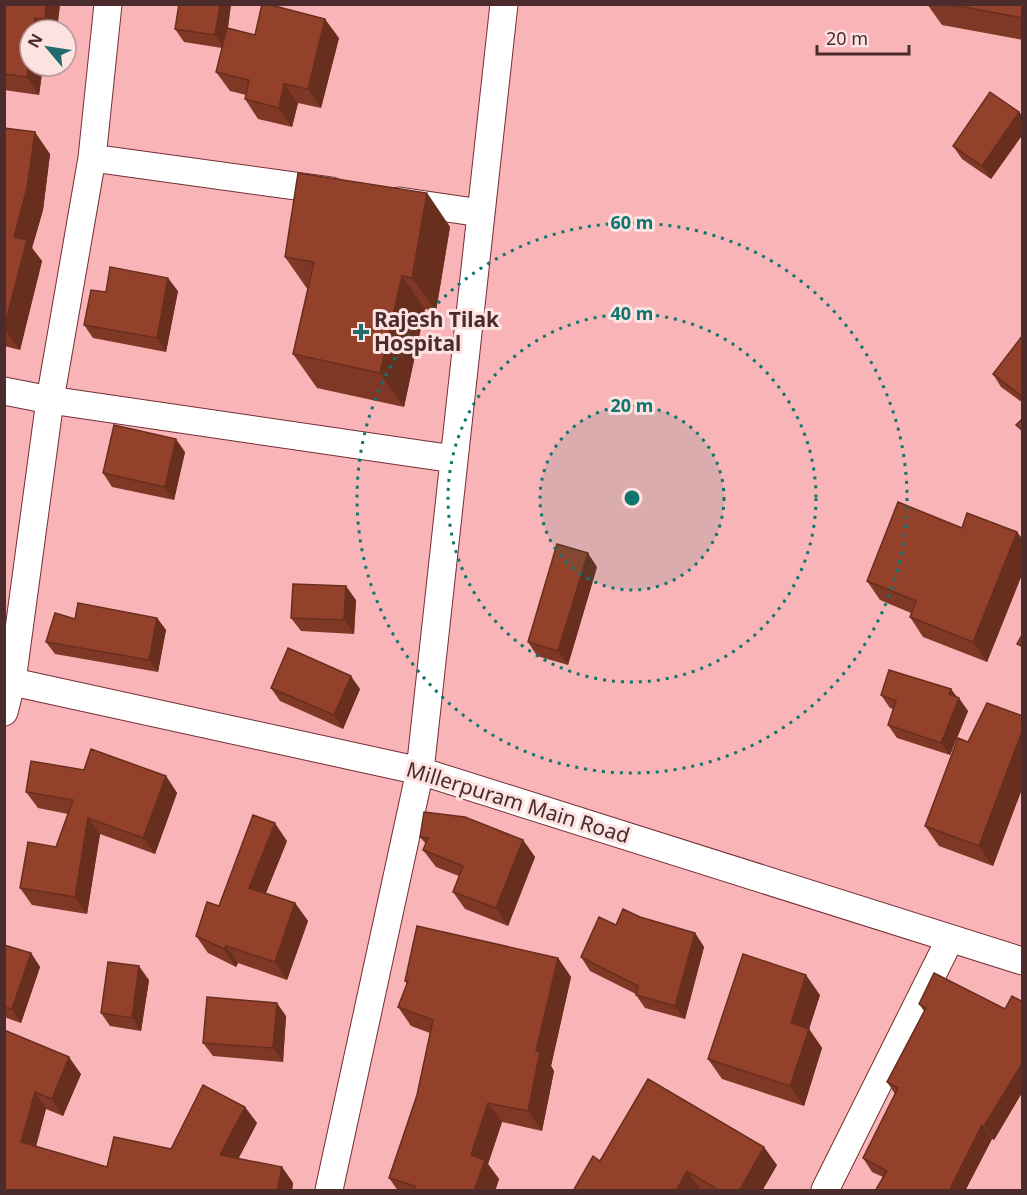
<svg xmlns="http://www.w3.org/2000/svg" width="1027" height="1195" font-family="'Noto Sans',sans-serif">
<rect width="100%" height="100%" fill="#f8b4b7"/>
<g fill="none" stroke-linecap="round" stroke-linejoin="round">
<g stroke="#752e36" stroke-width="29">
<path id="minor" d="M92,158L332,191
M399,201L481,213
M4,391L50,400L454,459
M4,680L420,771L1022,961
M4,712L12,681L50,400L92,158L108,4
M329,1190L420,771L504,4
M825,1190L950,939"/>
</g>
<use href="#minor" stroke="#fff" stroke-width="27"/>
</g>
<path fill="#7f3825" d="M4,4H60L57,30H30V66H43L39,95L4,90Z
M179,4H231L228,28L255,35L339,38L321,108L298,103L292,127L258,119L245,99L246,95L230,91L216,72L222,48L184,42L175,29Z
M927,4H1023V40L942,25Z
M1019,112L1023,117V134L991,179L962,159L953,146Z
M4,128L50,154L43,210L32,248L42,261L20,350L4,346Z
M427,193L450,227L436,311L425,309L404,407L317,388L293,354L308,290L285,257Z
M178,291L166,352L93,338L84,325L106,292Z
M1023,335V403L1001,387L993,374Z
M185,452L174,500L112,487L103,473Z
M962,528L1017,532L1023,540V572L987,662L923,637L910,617L911,613L880,600L867,581Z
M597,567L568,665L537,656L528,642Z
M356,600L354,634L301,631L291,618Z
M157,618L166,630L158,672L55,654L46,642Z
M271,688L360,689L343,729L280,701Z
M951,689L968,711L950,755L897,738L888,725L893,709L890,708L881,695Z
M1023,716V786L993,866L939,846L925,826L968,742Z
M84,770L166,776L177,793L155,854L100,834L87,914L32,905L20,888L56,847L68,814L38,808L26,792Z
M420,837L523,840L535,857L508,926L465,909L453,892L459,876L436,867L423,850L426,844Z
M287,841L266,893L295,903L308,921L287,980L238,963L236,967L208,953L196,936L219,906Z
M640,917L695,933L704,947L685,1019L645,1008L636,995V994L590,971L581,957L616,925Z
M4,945L31,953L40,967L21,1023L4,1017Z
M558,958L571,977L551,1066L554,1071L542,1131L502,1122L488,1164L499,1179L495,1191H398L389,1178L417,1095L430,1033L411,1026L398,1007L407,984L405,981Z
M149,980L141,1031L110,1026L101,1013Z
M820,995L809,1029L822,1048L804,1106L722,1079L708,1059Z
M1023,1002V1091L994,1140L992,1139L965,1191H875L883,1177L872,1172L863,1158L895,1094L887,1082L924,1011L919,1004L1005,1009Z
M286,1016L283,1062L213,1056L203,1043Z
M4,1030L81,1074L63,1116L46,1109L36,1147L107,1167L171,1149L245,1107L257,1123L238,1159L282,1167L293,1183L292,1191H4Z
M600,1161L777,1165L762,1191H703L700,1189L699,1191H573Z"/>
<path fill="#682e1e" d="M46,4H60L57,30H52L45,19Z
M220,4H231L225,49L215,35Z
M35,18L43,30H34Z
M325,19L339,38L321,108L308,89Z
M30,55V66H43L39,95L27,77Z
M284,84L298,103L292,127L279,108Z
M1019,112L1023,117V134L991,179L982,166Z
M35,132L50,154L43,210L32,248L42,261L20,350L4,328L14,237Z
M427,193L450,227L436,311L412,278Z
M402,276L425,309L404,407L380,373Z
M168,278L178,291L166,352L157,338Z
M176,439L185,452L174,500L165,487Z
M1017,532L1023,540V572L987,662L973,642Z
M588,553L597,567L568,665L558,651Z
M346,586L356,600L354,634L344,620Z
M157,618L166,630L158,672L149,660Z
M351,676L360,689L343,729L334,715Z
M951,689L958,700L959,698L968,711L950,755L941,743L949,694Z
M1023,729V786L993,866L979,846Z
M166,776L177,793L155,854L143,838Z
M88,818L100,834L87,914L75,897Z
M275,823L287,841L261,905L249,888Z
M523,840L535,857L508,926L496,908Z
M295,903L308,921L287,980L275,962Z
M695,933L704,947L685,1019L675,1006Z
M226,946L238,963L236,967L224,949Z
M31,953L40,967L21,1023L12,1009Z
M558,958L571,977L551,1066L554,1071L542,1131L528,1111L536,1051Z
M139,966L149,980L141,1031L132,1018Z
M806,975L820,995L809,1029L822,1048L804,1106L790,1086L791,1023Z
M277,1003L286,1016L283,1062L273,1048Z
M69,1057L81,1074L63,1116L52,1099Z
M1023,1062V1091L994,1140L984,1126Z
M35,1092L46,1109L32,1159L21,1142Z
M488,1103L502,1122L488,1164L499,1179L495,1191H474L471,1155Z
M245,1107L257,1123L232,1171L220,1155Z
M982,1125L992,1139L965,1191H949Z
M764,1147L777,1165L762,1191H739Z
M282,1167L293,1183L292,1191H277Z
M687,1171L700,1189L699,1191H676Z"/>
<path fill="#94412b" stroke="#682e1e" stroke-width="1.5" d="M4,4H46L45,19L35,18L34,30H30V55L27,77L4,74Z
M179,4H220L215,35L175,29Z
M262,4H267L325,19L308,89L284,84L279,108L245,99L249,80L216,72L227,28L255,35Z
M947,4H1023V18Z
M990,92L1019,112L982,166L953,146Z
M4,128L35,132L27,188L14,237L27,240L4,328Z
M298,173L427,193L412,278L402,276L380,373L293,354L314,262L285,257Z
M110,267L168,278L157,338L84,325L91,290L106,292Z
M1023,335V397L993,374Z
M1023,418V431L1016,425Z
M114,425L176,439L165,487L103,473Z
M898,502L962,528L967,513L1017,532L973,642L910,617L916,601L867,581Z
M557,544L588,553L558,651L528,642Z
M293,584L346,586L344,620L291,618Z
M78,603L157,618L149,660L46,642L55,613L75,619Z
M1023,633V647L1017,644Z
M288,648L351,676L334,715L271,688Z
M889,670L951,689L949,694L959,698L941,743L888,725L896,701L881,695Z
M987,703L1023,716V729L979,846L925,826L958,738L968,742Z
M91,749L166,776L143,838L88,818L75,897L20,888L28,842L56,847L73,800L26,792L31,761L84,770Z
M424,812L465,817L523,840L496,908L453,892L463,866L423,850L428,838L420,837Z
M253,815L275,823L249,888L295,903L275,962L226,946L224,949L196,936L207,902L219,906Z
M623,909L640,917L695,933L675,1006L636,995L638,986L581,957L599,917L616,925Z
M417,926L558,958L536,1051L540,1052L528,1111L488,1103L471,1155L485,1160L474,1191H414L415,1186L389,1178L417,1095L433,1020L398,1007L408,981H405Z
M4,945L31,953L12,1009L4,1007Z
M743,954L806,975L791,1023L809,1029L790,1086L708,1059Z
M108,962L139,966L132,1018L101,1013Z
M934,973L1005,1009L1012,996L1023,1002V1062L984,1126L982,1125L949,1191H875L887,1171L863,1158L898,1088L887,1082L926,1008L919,1004Z
M207,997L277,1003L273,1048L203,1043Z
M4,1030L69,1057L52,1099L35,1092L21,1142L107,1167L114,1137L171,1149L203,1085L245,1107L220,1155L282,1167L277,1191H4Z
M648,1079L764,1147L739,1191H720L687,1171L676,1191H573L593,1156L600,1161Z"/>
<circle cx="632" cy="498" r="92" fill="#0f766e" fill-opacity=".12"/>
<g fill="none" stroke="#0f766e" stroke-width="3" stroke-dasharray="3 6">
<circle cx="632" cy="498" r="92"/>
<circle cx="632" cy="498" r="184"/>
<circle cx="632" cy="498" r="275"/>
</g>
<path fill="#206c6d" stroke="#fde2e2" stroke-width="2" d="M358 323h6v6h6v6h-6v6h-6v-6h-6v-6h6z"/>
<g text-anchor="middle" stroke-width="6" stroke-linejoin="round" paint-order="stroke">
<g font-size="21" font-weight="bold" fill="#4c2b2d" stroke="#fde2e2" text-anchor="start">
<text x="374" y="327">Rajesh Tilak<tspan x="374" dy="24">Hospital</tspan></text>
</g>
<g font-size="21" fill="#4c2b2d" stroke="#fde2e2">
<text transform="translate(518 803) rotate(17)" y="7">Millerpuram Main Road</text>
</g>
</g>
<circle cx="632" cy="498" r="9" fill="#0f766e" stroke="#fde2e2" stroke-width="3"/>
<g font-size="18" text-anchor="middle" font-weight="bold" fill="#0f766e" stroke="#fde2e2" stroke-width="6" stroke-linejoin="round" paint-order="stroke">
<text x="632" y="229">60 m</text>
<text x="632" y="320">40 m</text>
<text x="632" y="412">20 m</text>
</g>
<rect width="1027" height="1195" fill="none" stroke="#4c2b2d" stroke-width="12"/>
<g transform="translate(48 48) rotate(299)"><circle r="28" fill="#fde2e2" stroke="#b6999a" stroke-width="1.5"/>
<path d="M0-4.5L10 22L0 15L-10 22Z" fill="#206c6d"/>
<text y="-9" font-size="16" font-weight="bold" text-anchor="middle" fill="#4c2b2d">N</text>
</g>
<path d="M817 45v9h92v-9" fill="none" stroke="#4c2b2d" stroke-width="3"/>
<text x="826" y="45" font-size="18" fill="#4c2b2d" stroke="#fde2e2" stroke-width="4.5" paint-order="stroke">20 m</text>
</svg>
